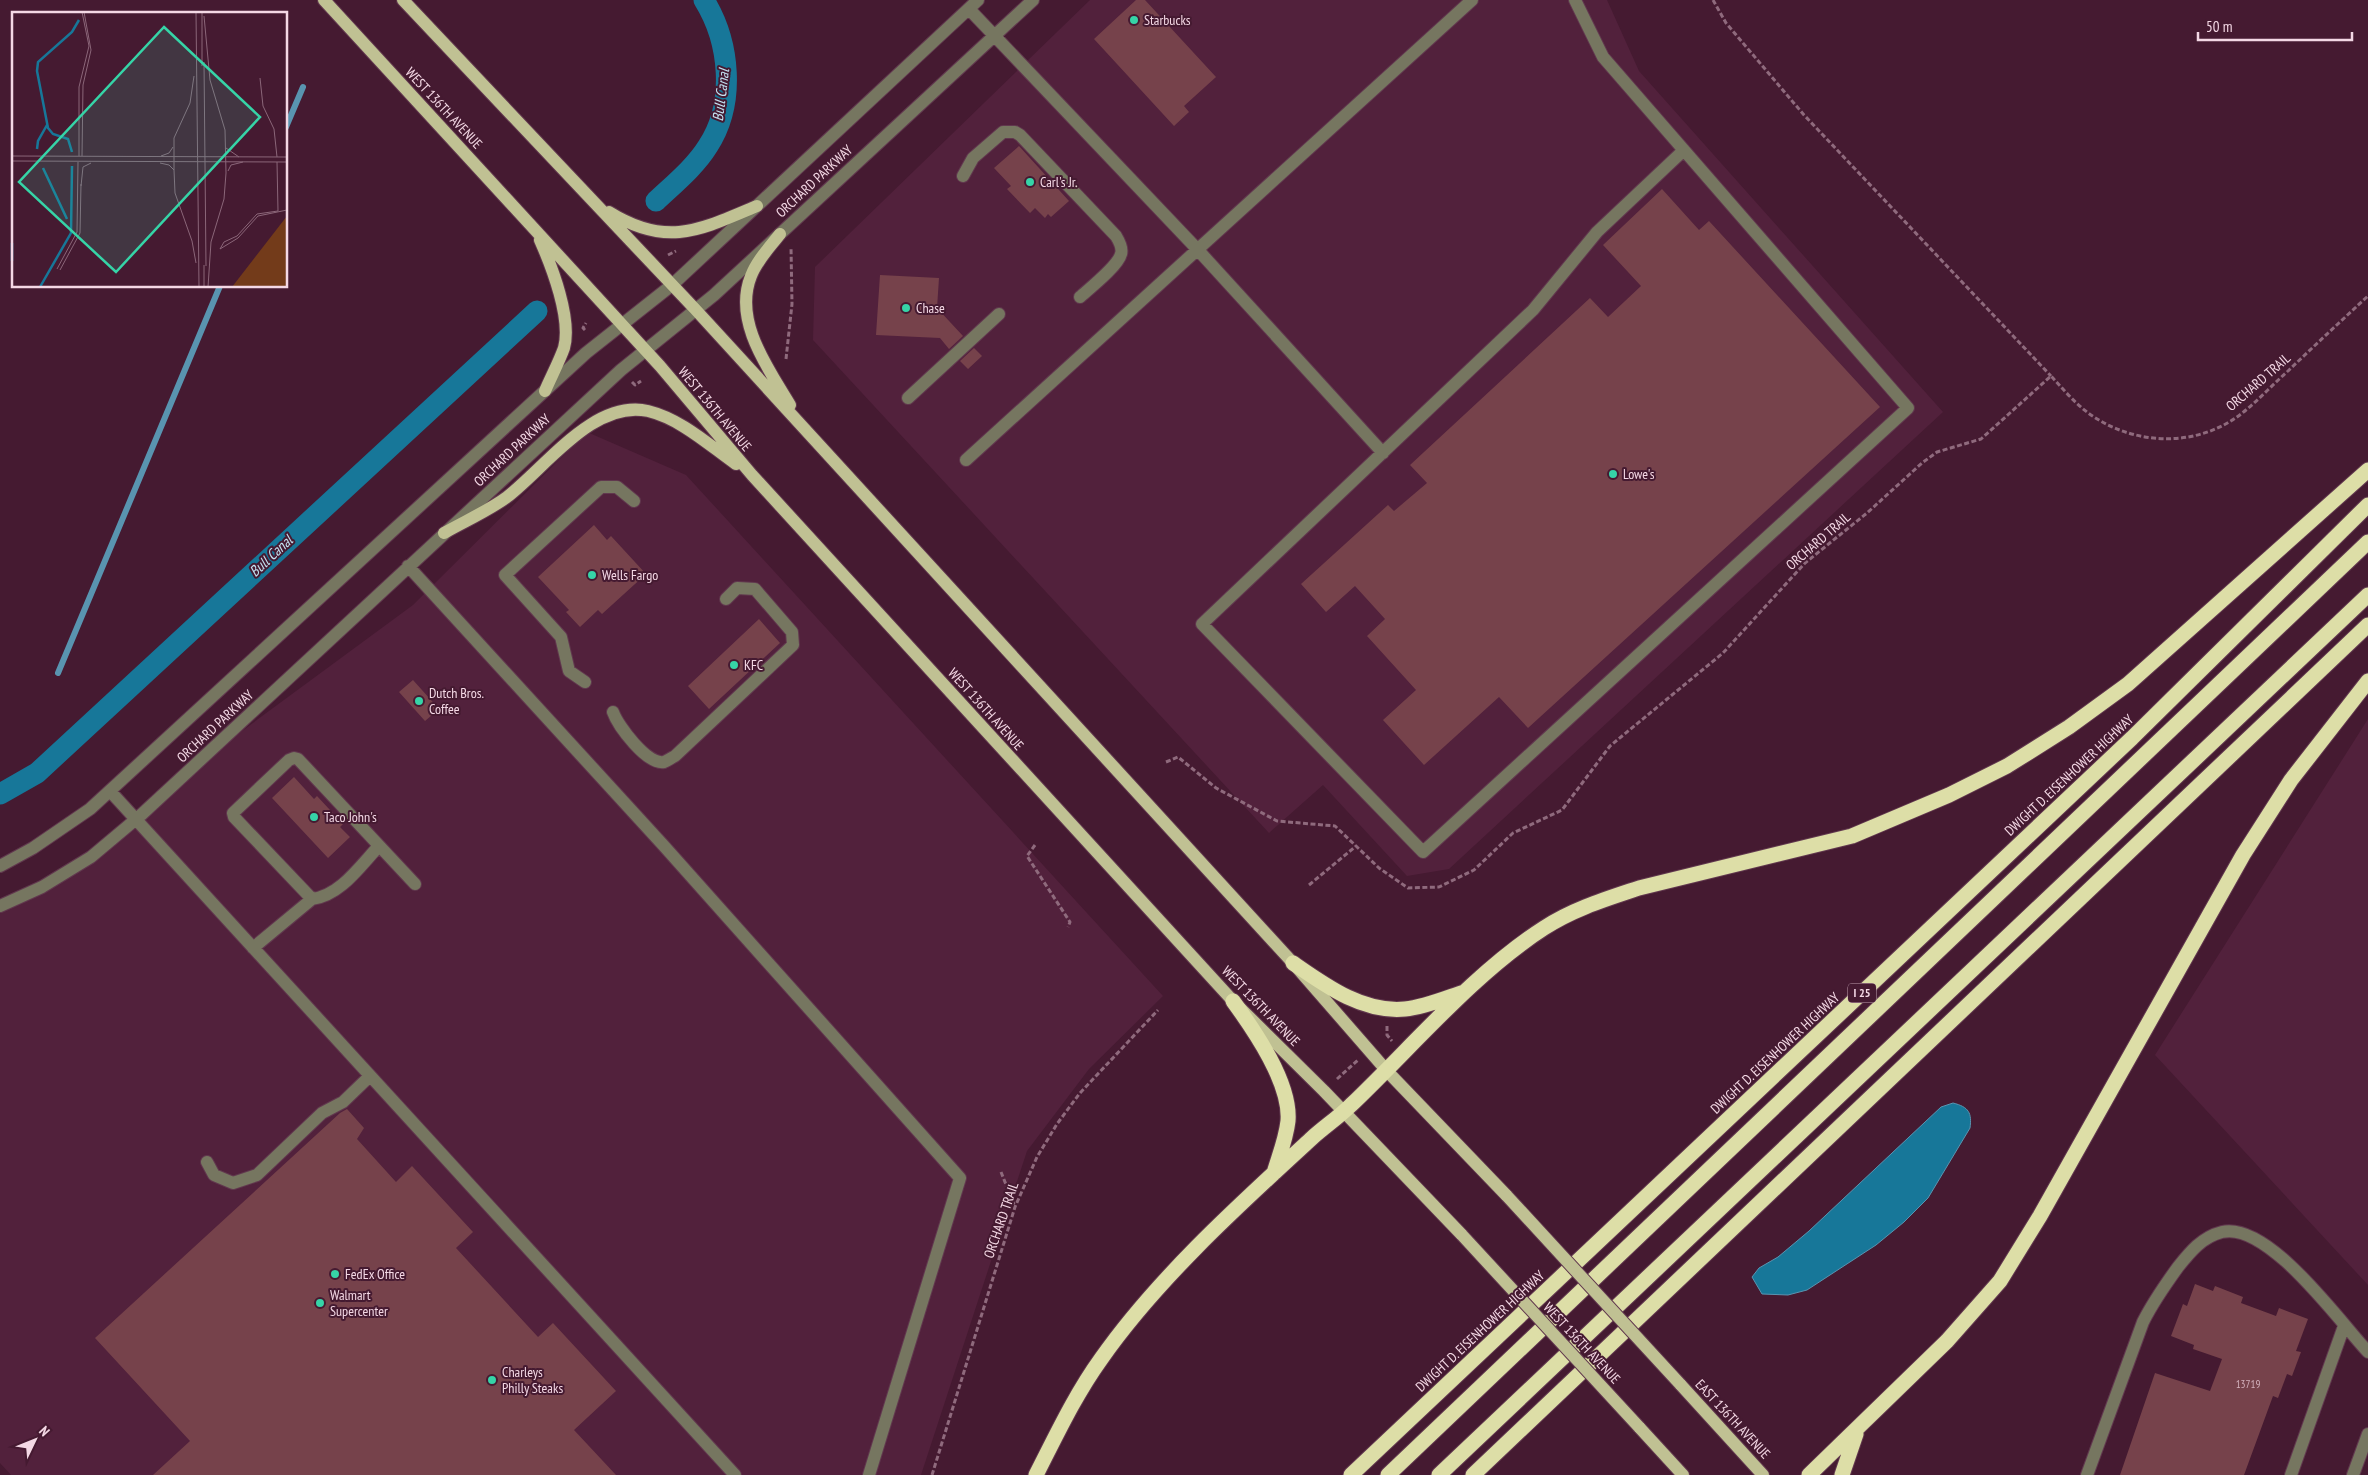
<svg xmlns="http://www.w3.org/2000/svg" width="2368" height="1475" font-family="'PT Sans Narrow',sans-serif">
<rect width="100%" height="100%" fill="#451a31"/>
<path fill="#52213c" d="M1090,0H1607L1639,71L1943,412L1449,869L1407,876L1323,785L1269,833L813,340L815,267Z
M587,432L686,475L1163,996L1089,1069L1027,1151L921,1475H11L0,1463V905L91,857L189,770L413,605Z
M2368,719V1285L2155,1055Z"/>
<path fill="#177799" stroke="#5994b0" d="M1953,1103C1969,1107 1972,1113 1970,1128L1928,1198L1904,1222L1876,1245L1807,1290L1788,1295L1762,1294L1752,1277L1759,1268L1778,1257L1809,1231L1941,1107Z"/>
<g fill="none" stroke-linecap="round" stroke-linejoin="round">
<path stroke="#5994b0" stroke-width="6" d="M286,127L303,87
M58,673L220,286"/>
<path stroke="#177799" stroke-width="21" d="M656,201C674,184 695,167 708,146C736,103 730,42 704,0
M0,794L37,773L537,311"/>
</g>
<path fill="#76424b" d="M1136,0H1145L1216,77L1184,106L1189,112L1174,126L1094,39Z
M1019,146L1069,201L1051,217L1048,214L1045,218L1035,208L1030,213L1007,189L1011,186L994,168Z
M1662,189L1699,230L1709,221L1880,407L1528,728L1499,697L1424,765L1383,720L1416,690L1367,636L1385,619L1355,586L1326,612L1301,584L1388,505L1394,511L1427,483L1410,465L1590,298L1608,317L1641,286L1603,245Z
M880,275L939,278L937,308L963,336L949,349L940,338L876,335Z
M974,348L982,356L968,369L960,361Z
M594,525L607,540L611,536L646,574L602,614L598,610L580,627L566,612L569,610L538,577Z
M759,619L780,643L709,709L688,686Z
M413,680L439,709L425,721L399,692Z
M294,777L314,799L317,796L343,824L340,827L350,837L328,858L272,798Z
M347,1109L364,1128L357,1139L396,1182L412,1166L473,1232L456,1248L538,1337L553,1323L616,1391L574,1430L616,1475H153L190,1441L95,1338L340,1113Z
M2195,1284L2213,1291L2215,1286L2243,1297L2241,1303L2276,1316L2279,1308L2308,1319L2296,1351L2301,1352L2292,1376L2287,1374L2278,1398L2273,1396L2244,1475H2120L2155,1373L2210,1391L2222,1359L2193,1349L2194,1345L2171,1336L2183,1304L2187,1306Z"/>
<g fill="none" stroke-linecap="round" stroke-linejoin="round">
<g stroke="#61384e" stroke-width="14">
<path id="minor" d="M1575,0L1603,57L1908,408L1423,852L1202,624L1533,310L1597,232L1684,150
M969,9L1198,250L1383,453
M963,176L973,158L1003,132H1015L1020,135L1116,236C1119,241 1123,248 1121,254C1118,266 1090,288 1080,297
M908,398L999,314
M966,460L1472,0
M408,566L664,846L960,1178L869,1475
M585,682L569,671L561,637L505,575L601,487H617L634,501
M613,712C618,726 647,765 664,762C667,761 671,758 675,756L793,645L792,632L755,589L737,588L726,599
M110,791L735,1475
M0,866L33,848L90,809L586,353L672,285L978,0
M312,899C340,896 360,866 379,846
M0,906L42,887L91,857L141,815L621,370L714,295L1033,0
M253,948L312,899L234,817L233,813L289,760L294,758L298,759L415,884
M207,1162L214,1175L233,1183L257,1175L322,1113L343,1102L370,1076
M2087,1475L2143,1322C2153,1302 2165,1285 2178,1267C2190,1252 2202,1237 2222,1232C2268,1221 2339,1321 2368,1352
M2291,1475L2344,1326
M2353,1475L2368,1434"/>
</g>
<g stroke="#61384e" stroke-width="14">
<path id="major" d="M324,0L660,366L752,475L1233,1001L1324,1091L1462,1235
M403,0L695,309L1293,963L1387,1071L1507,1196
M609,212C667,248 700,230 757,206
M780,234C770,247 757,260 751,276C733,321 768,368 790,405
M540,240C552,267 572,319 564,348C559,362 551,377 545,391
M444,533C465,521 488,511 507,497C546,467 594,399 648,411C681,419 709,445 736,464
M1680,1384L1763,1475
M1639,1427L1683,1475"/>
</g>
<g stroke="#61384e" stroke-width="17">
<path id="highway" d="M1293,963C1326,986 1363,1013 1405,1009C1425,1007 1446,998 1464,992
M1233,1001C1254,1030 1291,1083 1288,1121C1286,1139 1279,1156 1274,1173
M1036,1475C1056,1436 1075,1395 1101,1359C1157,1279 1240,1204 1312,1138C1324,1127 1339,1117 1351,1105C1412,1047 1474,973 1544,928C1573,909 1606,899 1639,888L1852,836L1949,795L2007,766L2069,727L2128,684L2368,470
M1351,1475L2132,738L2368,505
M1388,1475L2368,542
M1439,1475L2368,595
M1473,1475L2368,625
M1809,1475L1947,1341L2000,1281L2040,1216L2243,855L2291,780L2368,681
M1842,1475L1856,1434"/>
</g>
<path stroke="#8f6a7d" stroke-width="3" stroke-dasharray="5 2.5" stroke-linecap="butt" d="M1713,0L1726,23L1804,115L2051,376
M668,255L676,251
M585,330L583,328L586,323
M786,359L792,304L791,247
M632,382L635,385L641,381
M1166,762L1178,757L1216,788L1277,821L1335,826L1356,846
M1035,845L1027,856L1070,922L1068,927
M1309,885L1356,846L1379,868L1408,888L1439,887L1474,870L1513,833L1562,810L1610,746L1723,653L1805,563L1867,513L1922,463L1937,452L1981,439L2051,376C2064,390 2077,406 2094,417C2137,445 2194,447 2237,417C2255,404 2271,386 2288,371C2314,346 2341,321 2368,296
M1387,1026V1035L1392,1041
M1337,1079L1358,1060
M1001,1172L1015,1207
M932,1475L1015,1207L1037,1157L1057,1124L1080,1093L1158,1010"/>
<use href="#minor" stroke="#767660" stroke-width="12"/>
<use href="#major" stroke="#c0c193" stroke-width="12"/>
<use href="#highway" stroke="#dddea7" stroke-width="15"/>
<g stroke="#61384e" stroke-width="14" stroke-linecap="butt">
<path id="major-bridge" d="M1507,1196L1680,1384
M1462,1235L1639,1427"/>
</g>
<use href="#major-bridge" stroke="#c0c193" stroke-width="12"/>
</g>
<g fill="#36d4a7" stroke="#451a31" stroke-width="2">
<circle cx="1134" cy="20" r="5"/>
<circle cx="1030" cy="182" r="5"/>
<circle cx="906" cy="308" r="5"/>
<circle cx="1613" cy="474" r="5"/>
<circle cx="592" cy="575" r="5"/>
<circle cx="734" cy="665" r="5"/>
<circle cx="419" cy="701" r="5"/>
<circle cx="314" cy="817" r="5"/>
<circle cx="335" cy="1274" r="5"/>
<circle cx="320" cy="1303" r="5"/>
<circle cx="492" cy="1380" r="5"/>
</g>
<g text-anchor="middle" stroke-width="4" stroke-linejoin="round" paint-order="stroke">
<g font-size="11" fill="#d4b2be">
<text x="2248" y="1388">13719</text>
</g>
<rect fill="#451a31" stroke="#c09faf" stroke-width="1" x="1848" y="983.5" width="28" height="19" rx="4"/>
<g font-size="12" font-weight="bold" fill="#f4d8e5">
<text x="1862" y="997">I 25</text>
</g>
<g font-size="14" fill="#f4d8e5" stroke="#451a31" text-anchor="start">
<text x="1144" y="25">Starbucks</text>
<text x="1040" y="187">Carl's Jr.</text>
<text x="916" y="313">Chase</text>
<text x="1623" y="479">Lowe's</text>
<text x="602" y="580">Wells Fargo</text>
<text x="744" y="670">KFC</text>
<text x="429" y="698">Dutch Bros.<tspan x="429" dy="16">Coffee</tspan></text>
<text x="324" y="822">Taco John's</text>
<text x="345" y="1279">FedEx Office</text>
<text x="330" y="1300">Walmart<tspan x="330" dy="16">Supercenter</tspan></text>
<text x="502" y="1377">Charleys<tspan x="502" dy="16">Philly Steaks</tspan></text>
</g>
<g font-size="14" fill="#f4d8e5" stroke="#451a31">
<text transform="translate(444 108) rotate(47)" y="5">WEST 136TH AVENUE</text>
<text transform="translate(814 181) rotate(-43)" y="5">ORCHARD PARKWAY</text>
<text transform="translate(2258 382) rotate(-41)" y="5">ORCHARD TRAIL</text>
<text transform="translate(715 409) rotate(50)" y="5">WEST 136TH AVENUE</text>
<text transform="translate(512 450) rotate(-43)" y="5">ORCHARD PARKWAY</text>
<text transform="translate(1818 541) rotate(-41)" y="5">ORCHARD TRAIL</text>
<text transform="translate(986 709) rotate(48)" y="5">WEST 136TH AVENUE</text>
<text transform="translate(215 726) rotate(-43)" y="5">ORCHARD PARKWAY</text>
<text transform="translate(2069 775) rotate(-43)" y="5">DWIGHT D. EISENHOWER HIGHWAY</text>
<text transform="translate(1261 1006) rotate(46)" y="5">WEST 136TH AVENUE</text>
<text transform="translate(1775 1053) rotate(-43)" y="5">DWIGHT D. EISENHOWER HIGHWAY</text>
<text transform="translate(1001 1220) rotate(-71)" y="5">ORCHARD TRAIL</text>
<text transform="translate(1480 1331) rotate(-43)" y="5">DWIGHT D. EISENHOWER HIGHWAY</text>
<text transform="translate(1582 1343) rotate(47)" y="5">WEST 136TH AVENUE</text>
<text transform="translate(1733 1419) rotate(47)" y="5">EAST 136TH AVENUE</text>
</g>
<g font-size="15" font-style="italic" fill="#c4e3f2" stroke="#451a31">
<text transform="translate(721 95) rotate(-83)" y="5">Bull Canal</text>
<text transform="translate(271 556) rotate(-43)" y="5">Bull Canal</text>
</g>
</g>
<g transform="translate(12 12)">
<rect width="275" height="275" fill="#451a31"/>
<path d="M275,204V275H220Z" fill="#733b1a"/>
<path fill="none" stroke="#177799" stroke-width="2.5" d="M25,137L26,129L35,113M60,140L56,127L41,122L36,116L25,59L26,50L60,20L67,8M31,156L55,207M0,231V249M28,275L59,221L60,154"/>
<path fill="none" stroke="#8b6679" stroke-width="1" d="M184,0L187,275M190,0V54M192,4L198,68L213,118L214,161L212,187L199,230L196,275M192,50L194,254M182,64L178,91L162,126V158L163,181L180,229L184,251M248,66L251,94L262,117L265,145M214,136L227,145M0,144L275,145M67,144V75L77,34L70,0M70,144L71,73L79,38L72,0M149,144L157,141L161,135M0,149L275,150M265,150L266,199M148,151L157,153L162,158M216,159L219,153L231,150M69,174L71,155L79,151M266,199L245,202L225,224L212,230L208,237L226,226L246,204L275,198M192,253V275M45,257L65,220L66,150M48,258L68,221L69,172"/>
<path fill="#36d4a7" fill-opacity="0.15" stroke="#36d4a7" stroke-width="2.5" d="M152,15L248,105L104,260L7,170Z"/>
<rect width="275" height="275" fill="none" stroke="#f4d8e5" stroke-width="2.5"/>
</g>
<g transform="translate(35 1440) rotate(47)" stroke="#451a31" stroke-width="4" paint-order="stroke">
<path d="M0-4L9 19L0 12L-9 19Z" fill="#f4d8e5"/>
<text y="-8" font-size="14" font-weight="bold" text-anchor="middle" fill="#f4d8e5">N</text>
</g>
<path d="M2198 32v8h154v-8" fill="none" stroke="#f4d8e5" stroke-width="2.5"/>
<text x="2206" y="32" font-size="15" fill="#f4d8e5" stroke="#451a31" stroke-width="4" paint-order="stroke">50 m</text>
</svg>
